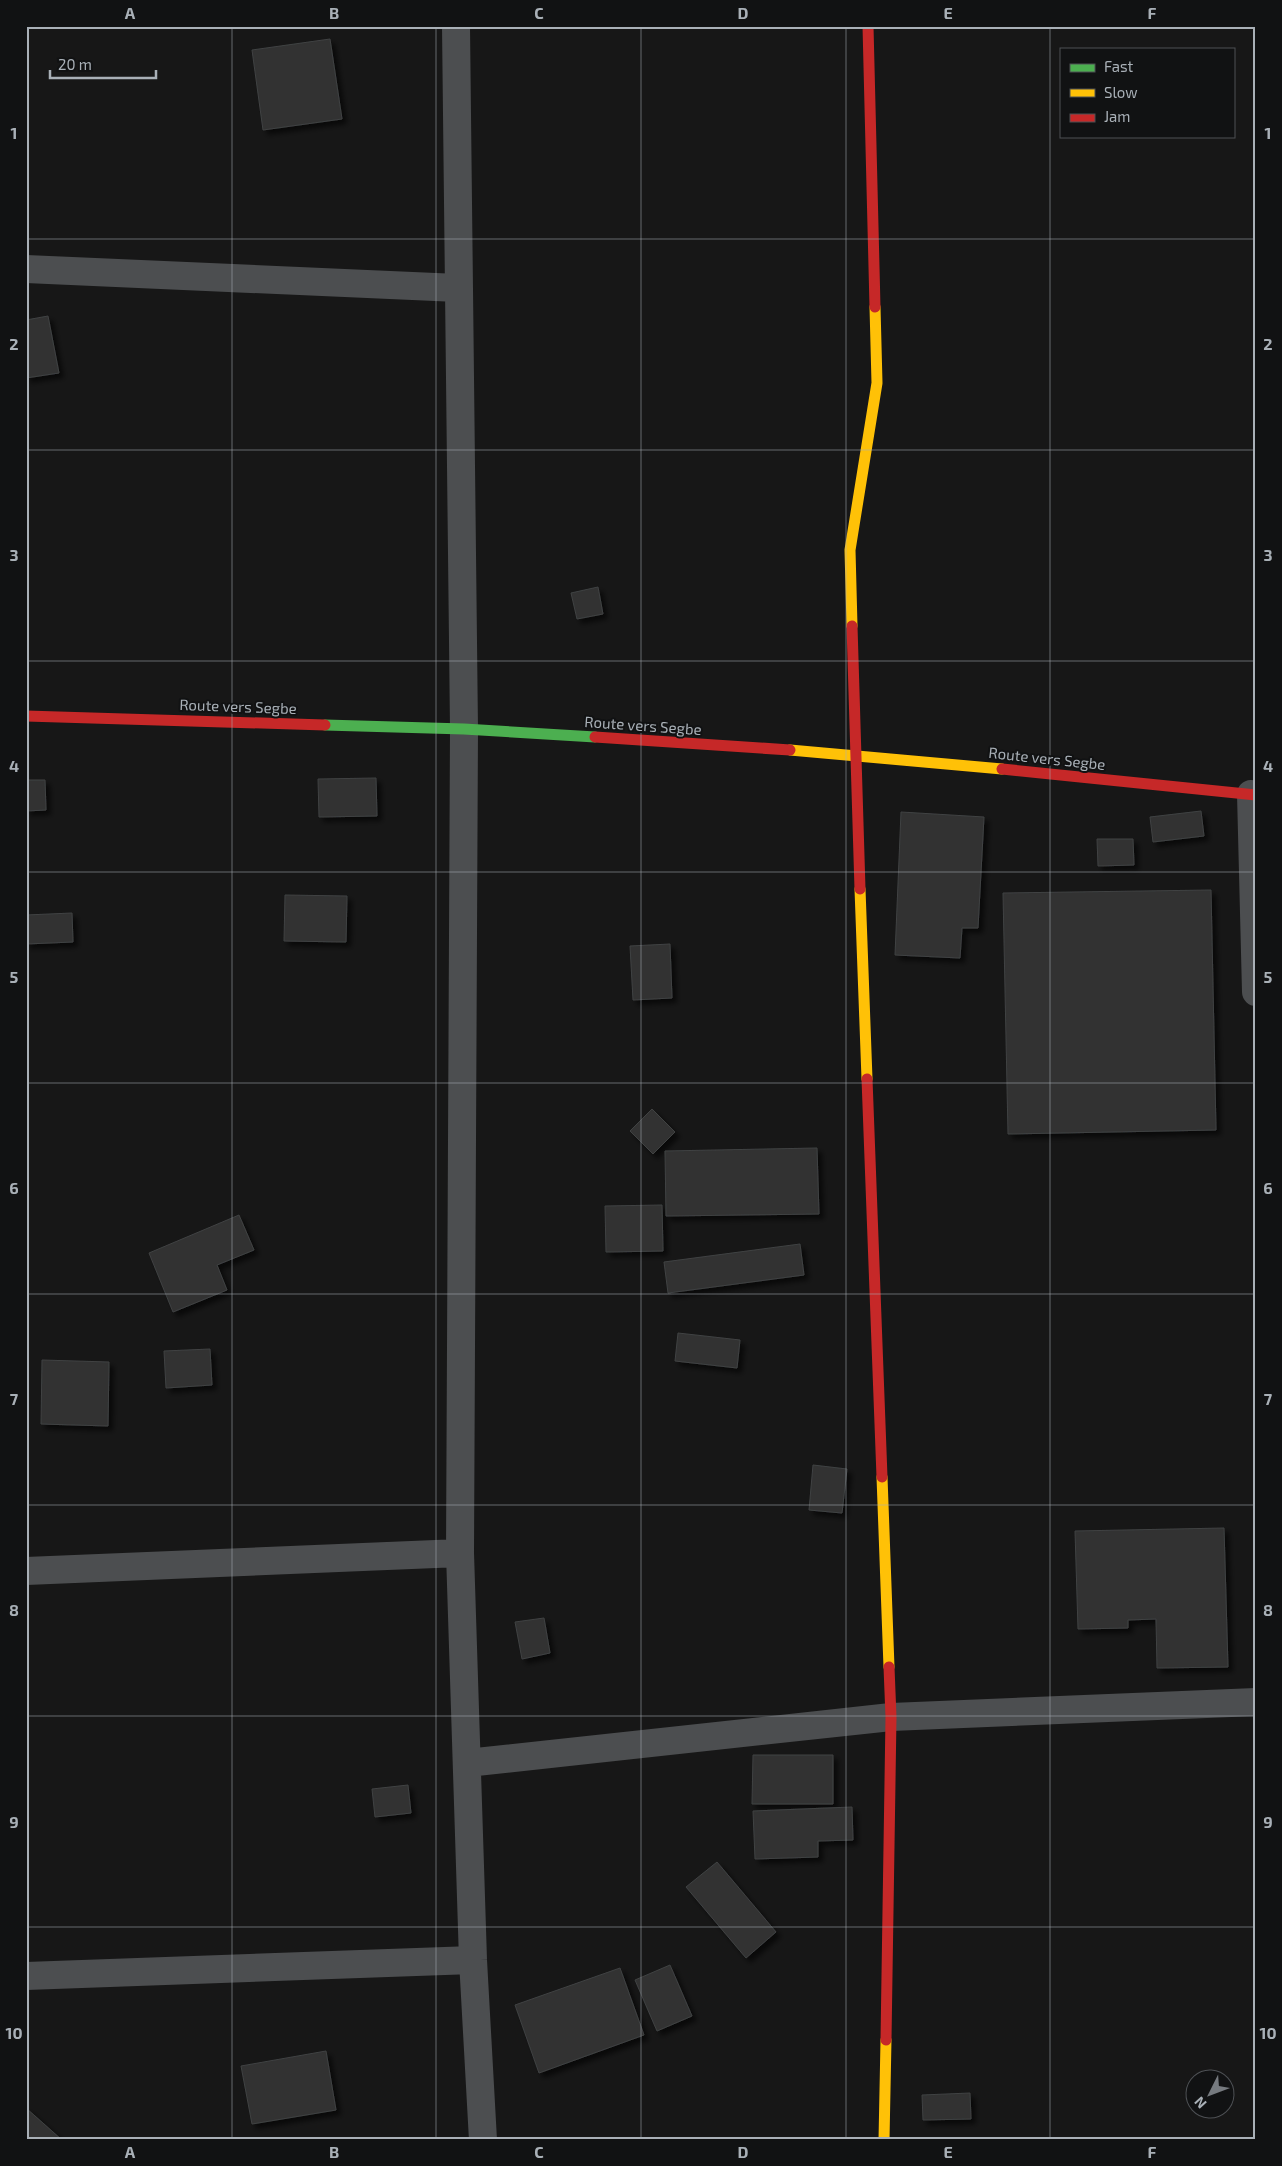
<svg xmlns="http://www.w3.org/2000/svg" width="1282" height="2166" font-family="'Exo 2',sans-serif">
<defs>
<filter id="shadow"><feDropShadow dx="4.5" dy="4.5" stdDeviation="2.5" flood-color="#0009"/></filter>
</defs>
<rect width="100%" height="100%" fill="#171717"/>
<path fill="#313232" stroke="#404243" filter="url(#shadow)" d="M330,39L342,119L263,130L252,50Z
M48,316L59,373L26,378V320Z
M598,587L603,614L577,619L571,593Z
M376,778L377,816L319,817L318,779Z
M26,780H45L46,810L26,811Z
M1201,811L1204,836L1153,842L1150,817Z
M901,812L984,817L978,928H962L960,958L895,955Z
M1097,839H1133L1134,865L1098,866Z
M1211,890L1216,1130L1008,1134L1003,893Z
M285,895L347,896L346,942L284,941Z
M72,913L73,942L26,944V915Z
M670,944L672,998L633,1000L630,946Z
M652,1109L675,1132L653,1154L630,1131Z
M817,1148L819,1214L666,1216L665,1151Z
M662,1205L663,1251L606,1252L605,1206Z
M239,1215L254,1250L217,1265L227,1290L173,1312L149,1253Z
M800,1244L804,1275L668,1293L664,1262Z
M678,1333L740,1340L737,1368L675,1361Z
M210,1349L212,1385L166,1388L164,1351Z
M42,1360L109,1362L108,1426L41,1424Z
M813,1465L847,1469L842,1513L809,1510Z
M1224,1528L1228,1667L1157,1668L1156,1619L1128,1620V1628L1078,1629L1075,1531Z
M544,1618L550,1653L522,1659L515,1622Z
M753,1755H833V1804H752Z
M408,1785L411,1813L375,1817L372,1789Z
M852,1807L853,1840L818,1841V1857L755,1859L753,1811Z
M717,1862L776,1932L746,1958L686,1887Z
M670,1965L692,2016L657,2031L635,1980Z
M620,1968L644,2035L539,2073L515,2005Z
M326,2051L336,2110L252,2124L241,2066Z
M970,2093L971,2119L923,2120L922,2095Z
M26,2108L62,2140H26Z"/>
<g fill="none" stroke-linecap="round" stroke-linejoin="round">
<path stroke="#4c4e50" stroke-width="28" d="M456,26L464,729L460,1553L473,1960L483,2140
M26,269L458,288
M1251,794L1256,992
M26,1571L460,1553
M467,1763L891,1717L1256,1702
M26,1976L473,1960"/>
<path stroke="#4caf50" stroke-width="11" d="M325,725L464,729L595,737"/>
<path stroke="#ffc107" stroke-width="11" d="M852,626L850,550L877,383L875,307
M790,750L1002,769
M860,889L867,1079
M882,1477L889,1667
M884,2140L886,2040"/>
<path stroke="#c62828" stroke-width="11" d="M868,26L875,307
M852,626L860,889
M26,716L325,725
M595,737L790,750
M1002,769L1256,795
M867,1079L882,1477
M886,2040L891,1717L889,1667"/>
</g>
<path fill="none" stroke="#a9b0b7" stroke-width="1" stroke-opacity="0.55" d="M232,26V2140M436,26V2140M641,26V2140M846,26V2140M1050,26V2140M26,239H1256M26,450H1256M26,661H1256M26,872H1256M26,1083H1256M26,1294H1256M26,1505H1256M26,1716H1256M26,1927H1256"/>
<g text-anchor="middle" stroke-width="4" stroke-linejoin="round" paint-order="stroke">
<g font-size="15" fill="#a9b0b7" stroke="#111213">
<text transform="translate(238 707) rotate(2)" y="5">Route vers Segbe</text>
<text transform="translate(643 726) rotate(4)" y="5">Route vers Segbe</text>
<text transform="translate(1047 759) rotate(6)" y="5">Route vers Segbe</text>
</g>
</g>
<rect width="1282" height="2166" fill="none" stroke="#111213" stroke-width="55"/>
<rect x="1060" y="48" width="175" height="90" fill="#111213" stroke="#4e5155"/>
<rect x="1070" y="64" width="25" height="8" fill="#4caf50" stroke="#4e5155"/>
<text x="1104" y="72" font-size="15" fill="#a9b0b7">Fast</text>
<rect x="1070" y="89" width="25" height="8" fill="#ffc107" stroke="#4e5155"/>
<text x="1104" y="98" font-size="15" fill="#a9b0b7">Slow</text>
<rect x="1070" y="114" width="25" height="8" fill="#c62828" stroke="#4e5155"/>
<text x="1104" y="122" font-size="15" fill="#a9b0b7">Jam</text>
<g transform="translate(1210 2094) rotate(228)"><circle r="24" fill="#111213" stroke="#4e5155"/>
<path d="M0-4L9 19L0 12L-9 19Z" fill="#767a7f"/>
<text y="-8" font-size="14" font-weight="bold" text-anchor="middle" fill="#a9b0b7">N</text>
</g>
<path d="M50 70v8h106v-8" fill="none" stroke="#a9b0b7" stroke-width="2.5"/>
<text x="58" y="70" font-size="15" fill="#a9b0b7" stroke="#111213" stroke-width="4" paint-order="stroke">20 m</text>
<rect x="28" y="28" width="1226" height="2110" fill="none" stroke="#a9b0b7" stroke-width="2"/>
<g font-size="16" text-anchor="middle" font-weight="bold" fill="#a9b0b7">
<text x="130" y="19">A</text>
<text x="334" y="19">B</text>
<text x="539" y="19">C</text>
<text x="743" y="19">D</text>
<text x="948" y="19">E</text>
<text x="1152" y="19">F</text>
<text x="14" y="139">1</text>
<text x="1268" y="139">1</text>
<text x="14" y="350">2</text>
<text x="1268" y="350">2</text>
<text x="14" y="561">3</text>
<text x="1268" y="561">3</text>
<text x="14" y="772">4</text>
<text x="1268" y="772">4</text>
<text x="14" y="983">5</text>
<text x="1268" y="983">5</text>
<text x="14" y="1194">6</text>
<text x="1268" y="1194">6</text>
<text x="14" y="1405">7</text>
<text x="1268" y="1405">7</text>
<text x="14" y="1616">8</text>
<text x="1268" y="1616">8</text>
<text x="14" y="1828">9</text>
<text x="1268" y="1828">9</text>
<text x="14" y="2039">10</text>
<text x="1268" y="2039">10</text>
<text x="130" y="2158">A</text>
<text x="334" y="2158">B</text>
<text x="539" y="2158">C</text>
<text x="743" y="2158">D</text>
<text x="948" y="2158">E</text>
<text x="1152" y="2158">F</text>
</g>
</svg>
